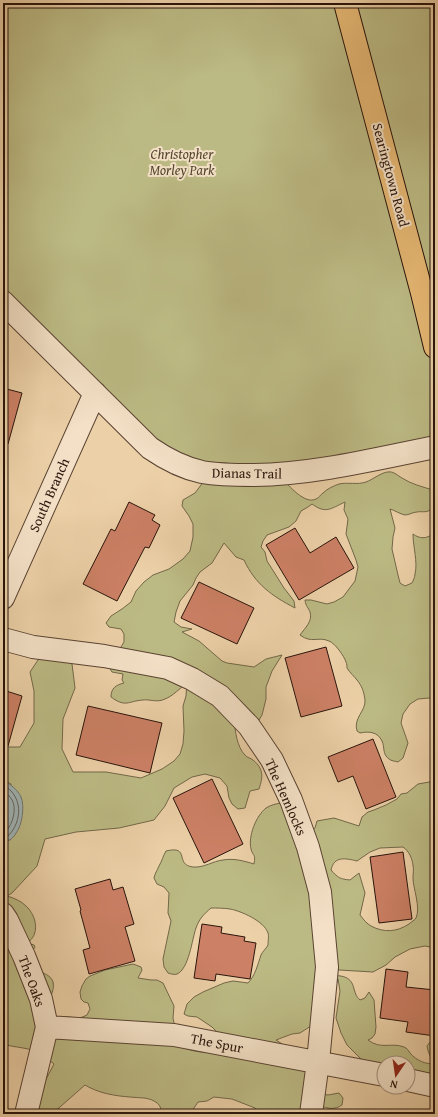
<svg xmlns="http://www.w3.org/2000/svg" width="438" height="1117" font-family="'Gentium Book Plus',serif">
<rect width="100%" height="100%" fill="#ecd0a7"/>
<filter id="stains"><feTurbulence type="fractalNoise" baseFrequency=".005" numOctaves="4"/><feColorMatrix values="0 0 0 0 .2 0 0 0 0 .09 0 0 0 0 .02 0 0 0 .5 -.17"/></filter>
<radialGradient id="worn" r=".72"><stop offset=".6" stop-color="#630" stop-opacity="0"/><stop offset="1" stop-color="#630" stop-opacity=".3"/></radialGradient>
<path fill="#bcba84" stroke="#726748" fill-rule="evenodd" d="M3,3H435V447L282,478C288,485 305,505 316,499C319,498 320,495 323,493C327,489 333,486 339,484C347,482 358,485 366,482C372,480 382,472 388,472C393,471 397,475 402,478C411,484 423,487 433,490C435,496 437,507 430,510C426,513 421,511 417,512C413,512 409,515 405,515C400,514 394,510 390,509L395,528L393,537L392,549L398,575L400,583L405,586L412,583C413,581 415,577 415,574C418,562 413,547 413,534C420,539 426,539 433,534H435V701L429,698L418,699L410,704L403,714L401,723L408,743L403,758L398,762C395,761 391,761 389,759C382,754 385,747 382,741C378,732 369,731 360,733L357,731C353,718 366,711 365,700C364,692 362,686 357,680C354,676 350,673 347,668C347,666 347,664 346,662C344,656 335,643 329,641C318,636 312,644 300,635C305,628 313,621 310,612C308,607 306,607 305,600H311L327,604L334,602L343,597L355,581L358,567L356,560L346,534L348,519L344,510L345,502C330,509 326,514 312,504L308,507L301,511L296,521L289,527L267,535L263,541L261,547L265,552L267,561L284,588L294,601L295,608C272,596 255,584 244,560L236,557L224,543L212,563L200,572L196,578L193,585L180,601L176,612L174,622L181,627L192,629L182,632L199,641L222,661L227,663L254,667L266,659L282,655L272,671L266,687V699L262,715L259,720L248,719H234C235,731 237,747 245,755C247,758 251,758 253,760C264,769 263,777 259,789L250,791L245,808L238,809L232,804L229,798L227,786L220,778L205,774L192,777L174,788L165,806L154,820L119,828L76,832L45,839L37,866L12,893L7,896C14,898 21,901 26,906C37,916 40,935 27,943L34,945L35,947L32,952L37,971C43,973 51,975 53,982C56,993 43,1009 37,1017L59,1018L67,1017L80,1018L87,1015L90,1009L88,1003L84,1002L81,999L80,992L82,986L86,979L90,976L105,970L133,964L141,967L142,970L138,978L151,980H157L163,983L174,1006L173,1018L174,1023L170,1030L173,1043C188,1050 196,1053 212,1052L219,1044L217,1032L212,1027L197,1017L188,1016L184,1014L187,1004L194,997L203,992L224,983L233,981L248,983C255,976 258,964 261,955C262,952 266,949 268,945C268,942 269,935 268,933C264,921 241,911 230,909C224,908 217,908 211,908C204,914 199,919 196,928C192,939 189,969 177,974C175,975 171,974 168,973L164,967L163,959L171,921L168,913L169,893L164,887L157,884L154,878C155,873 157,871 159,866C162,861 163,856 166,851C191,845 174,865 193,867C204,868 213,861 223,860C234,858 244,861 254,864C256,853 253,857 251,849C248,836 256,816 266,808C271,805 275,804 281,803L311,831L315,828L317,821L334,818L359,826L362,817L368,812L374,810L386,805L397,799L401,794L407,793L418,784L435,781V948L425,946L410,949L395,957L386,965L373,972L339,970L330,968L327,975C339,976 351,974 354,989C356,995 356,996 360,1000L365,998L369,992L374,1000L376,1027L375,1034L372,1038L368,1040C381,1050 391,1042 404,1047C407,1048 408,1050 410,1053C417,1061 425,1064 435,1064V1076L408,1077V1063H384V1071L373,1066L361,1059L347,1045L341,1033L336,1018L340,991L338,979L331,999L314,1024L300,1033L292,1034L276,1040L293,1051L322,1094L328,1095L339,1093L343,1098L342,1105C335,1110 327,1109 320,1105L300,1114H261L255,1108L232,1099L214,1097L207,1101L198,1102L190,1114H162C161,1108 160,1104 154,1101C147,1097 138,1098 130,1097C115,1096 98,1093 85,1085L52,1114H35L43,1085L54,1064C50,1061 46,1057 41,1054C30,1047 15,1048 3,1044V840H10L11,784L3,780V747H20L34,723V691L30,672L40,657L56,655L72,664L75,688L63,719L62,749L73,772H106L141,778L162,769L174,761L180,754L183,744L184,731L183,706L186,696L187,683C180,688 173,696 165,699C157,703 150,699 143,700C128,701 126,708 111,697C111,688 116,685 124,683L122,680L123,674L112,672L109,667L124,642V634L121,629L109,627L106,623L111,616L122,609L131,602L136,591L144,582L153,575L169,569L183,559L190,551L193,537V524L189,516L182,506L183,500L195,493L204,481L177,464L3,302ZM403,847C409,851 412,858 413,865C414,869 413,874 413,878C413,888 421,908 416,918C415,920 411,922 409,924C397,932 384,933 371,926C367,924 363,919 360,915L365,893L359,873L350,880C340,879 338,878 331,870C334,856 345,858 357,861L370,852L380,848Z
M430,1042L435,1043V1064C431,1058 428,1053 427,1046Z"/>
<path fill="#9fb3b4" stroke="#707370" d="M3,780C10,784 18,790 21,797C25,806 22,826 16,833C15,836 12,838 10,840H3Z"/>
<g fill="none" stroke-linecap="round" stroke-linejoin="round">
<path stroke="#646460" stroke-width="1" d="M3,785C23,795 23,821 8,836H3
M3,790C6,793 10,796 12,800C17,808 13,824 6,831H3"/>
</g>
<path fill="#cc8065" stroke="#29140b" d="M3,388L22,393L8,444H3Z
M129,502L155,515L152,520L160,525L149,548L145,547L117,601L83,584L111,529L115,531Z
M295,528L310,553L336,537L354,568L299,600L266,545Z
M199,582L254,608L237,644L181,618Z
M326,647L342,706L301,717L285,658Z
M3,690L22,696L8,746H3Z
M88,706L162,723L150,773L76,755Z
M373,739L396,797L366,809L353,776L338,782L328,757Z
M212,779L243,844L204,863L173,798Z
M403,852L412,919L379,923L370,857Z
M110,879L113,890L123,887L134,924L125,927L135,961L89,974L83,950L90,948L80,911L81,910L75,889Z
M202,924L222,927L221,933L245,937L244,941L256,943L250,979L216,974L215,981L194,978Z
M386,969L408,972L406,987L435,990V1036L406,1032L408,1022L380,1018Z"/>
<g fill="none" stroke-linecap="round" stroke-linejoin="round">
<g stroke="#5a4332" stroke-width="24">
<path id="street" d="M3,302L150,448C166,459 183,468 202,472C219,475 237,475 254,475C315,474 375,459 435,447
M3,598L95,393
M3,639L33,647L104,656L168,668L192,679L220,696L249,726L272,760L291,800L308,847L320,892L327,967L318,1062L311,1114
M3,914L7,920L24,956L41,999L47,1027L26,1114
M47,1027L174,1035L384,1075
M408,1080L435,1086"/>
</g>
<g stroke="#29140b" stroke-width="24">
<path id="primary" d="M345,3L422,293L435,347"/>
</g>
<use href="#street" stroke="#f3e0c6" stroke-width="22"/>
<use href="#primary" stroke="#e6b874" stroke-width="22"/>
</g>
<g text-anchor="middle" stroke-width="4" stroke-linejoin="round" paint-order="stroke">
<g font-size="14" font-style="italic" fill="#55462f" stroke="#f3e0c6">
<text x="182" y="159">Christopher<tspan x="182" dy="16">Morley Park</tspan></text>
</g>
<g font-size="14" fill="#29140b" stroke="#f3e0c6">
<text transform="translate(391 175) rotate(75)" y="5">Searingtown Road</text>
<text transform="translate(247 473) rotate(1)" y="5">Dianas Trail</text>
<text transform="translate(49 495) rotate(-66)" y="5">South Branch</text>
<text transform="translate(286 797) rotate(66)" y="5">The Hemlocks</text>
<text transform="translate(32 981) rotate(70)" y="5">The Oaks</text>
<text transform="translate(217 1043) rotate(11)" y="5">The Spur</text>
</g>
</g>
<rect width="438" height="1117" fill="none" stroke="#ecd0a7" stroke-width="16"/>
<rect x="4" y="4" width="430" height="1109" fill="none" stroke="#29140b" stroke-width="2"/>
<rect x="8" y="8" width="422" height="1101" fill="none" stroke="#29140b"/>
<g transform="translate(396 1075) rotate(193)"><circle r="19" fill="#f3e0c6" stroke="#a28e7b"/>
<path d="M0-3L7 15L0 10L-7 15Z" fill="#8f2418"/>
<text y="-6" font-size="11" font-weight="bold" text-anchor="middle" fill="#29140b">N</text>
</g>
<rect width="100%" height="100%" filter="url(#stains)"/>
<rect width="100%" height="100%" fill="url(#worn)"/>
</svg>
